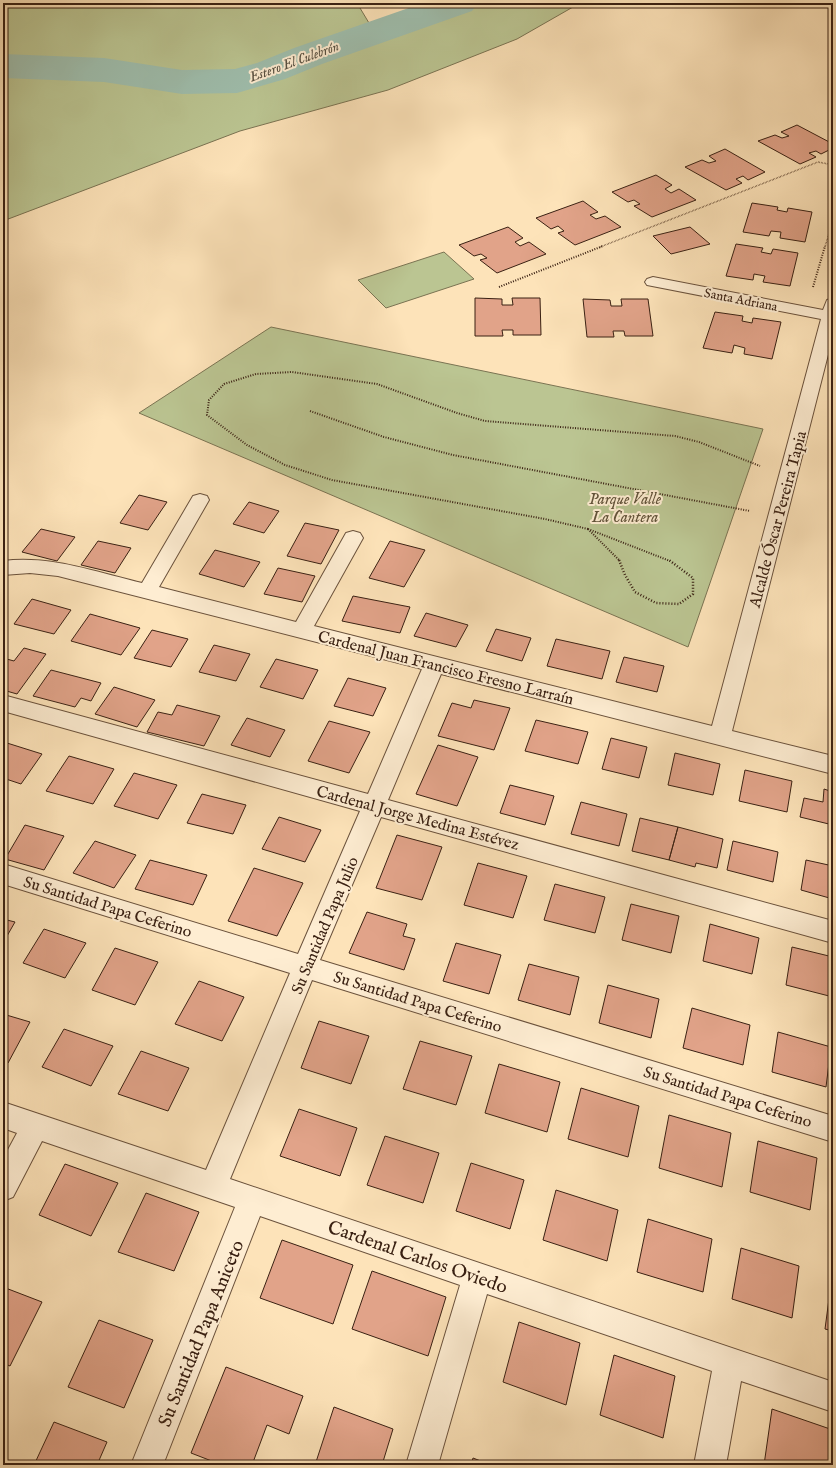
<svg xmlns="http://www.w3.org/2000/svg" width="836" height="1468" font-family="'IM FELL English',serif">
<rect width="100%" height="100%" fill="#fde3b9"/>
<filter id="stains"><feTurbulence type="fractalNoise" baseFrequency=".005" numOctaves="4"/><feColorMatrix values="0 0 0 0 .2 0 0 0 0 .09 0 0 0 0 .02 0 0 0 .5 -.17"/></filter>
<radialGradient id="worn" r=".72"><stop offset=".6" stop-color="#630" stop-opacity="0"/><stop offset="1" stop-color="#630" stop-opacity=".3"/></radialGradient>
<path fill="#bbc592" stroke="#7a7352" d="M3,3H357L369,23L433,3H580L517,39L388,90L240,131L3,221Z
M444,252L474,279L386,308L358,280Z
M271,327L763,429L688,647L139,413Z"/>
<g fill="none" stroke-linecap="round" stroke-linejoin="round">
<path fill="#9fbead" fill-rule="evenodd" d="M423,3H478L472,11L322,64L285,79L237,93L182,94L104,82L3,78V54L104,58L182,70L235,69L257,63L294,48Z"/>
</g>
<path fill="#e1a389" stroke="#3a2113" d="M797,125L833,144V148L821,154L816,151L809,153L816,157L800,164L758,141L775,135L782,138L789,136L781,132Z
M725,149L765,172L748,180L743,176L736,179L742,183L726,190L685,167L702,160L709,163L716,161L709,156Z
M656,175L672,185L665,189L671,193L679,189L696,200L652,217L634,206L640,204L634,200L628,202L612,192Z
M583,201L598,212L590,215L596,219L605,216L621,227L575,245L558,233L564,231L558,226L551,229L536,218Z
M752,203L778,207L777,210L787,212L788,208L812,212L805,242L780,238L781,232L771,231L769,236L743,232Z
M508,227L523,238L515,242L520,246L529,242L546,254L497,273L480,260L487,258L481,254L474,256L459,245Z
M690,227L710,244L671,254L653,236Z
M736,244L763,248L761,252L771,254L773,249L798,253L790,286L763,282L765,276L754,274L753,280L726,276Z
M475,298L502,299V305H513L512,298H540L541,335H513V330H502L503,336H475Z
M583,299L610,300L611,306H622L621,299H648L653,336H625L624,331H613L614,337H587Z
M715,312L743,316L742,321L752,323L753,318L781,322L772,359L744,354L745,348L734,345L732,353L703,348Z
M139,495L167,502L148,530L120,523Z
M249,502L279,511L264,533L233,524Z
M305,523L339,530L321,564L287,556Z
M41,529L75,537L57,561L22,552Z
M98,541L131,548L115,573L81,565Z
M390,541L425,550L404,587L369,578Z
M215,550L260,562L244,587L199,574Z
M278,568L315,576L302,602L264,594Z
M353,596L410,607L400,633L342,621Z
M32,599L71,610L54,634L14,624Z
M426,613L468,625L456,647L414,636Z
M90,614L140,628L121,655L71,641Z
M496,629L531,638L522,661L486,651Z
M152,630L188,639L171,667L134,658Z
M556,639L610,651L602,679L547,666Z
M214,645L250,654L236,681L199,672Z
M24,648L46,654L17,694L3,690V658L14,661Z
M624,657L664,666L657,692L616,682Z
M276,659L318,670L303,699L260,687Z
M51,670L101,683L91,701L81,698L75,707L33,696Z
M348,678L386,688L373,716L334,706Z
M114,687L155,700L137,727L95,714Z
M474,700L510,708L494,750L438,736L452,703L471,708Z
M177,705L220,716L204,746L147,732L158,712L172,715Z
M247,718L285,730L270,757L231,745Z
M536,720L588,732L578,764L525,751Z
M329,721L370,732L349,773L308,761Z
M611,738L647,747L639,778L602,769Z
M7,743L42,754L21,784L3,778V749Z
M438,745L478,757L457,806L416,794Z
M675,753L720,764L713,795L668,785Z
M69,756L114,769L93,804L46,791Z
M745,770L792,781L787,812L739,801Z
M134,773L177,785L158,819L114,806Z
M510,785L554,796L545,825L500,813Z
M824,789L833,792V825L800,817L804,798L823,802Z
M202,794L246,805L233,834L187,823Z
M581,802L627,814L619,846L571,834Z
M279,817L321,830L305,862L262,849Z
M640,818L678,827L669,860L632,851Z
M25,825L64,836L44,870L5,859Z
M678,827L723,839L717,868L696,863L695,867L669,860Z
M397,835L442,847L422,900L376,888Z
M95,841L136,855L114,888L73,873Z
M733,841L778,852L773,882L727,870Z
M150,860L207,875L193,905L135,889Z
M806,860L833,866V899L801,890Z
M478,863L527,876L513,918L464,905Z
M254,868L303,883L277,936L228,921Z
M555,884L605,897L595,933L544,920Z
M631,904L679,916L671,953L622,940Z
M367,912L407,924L403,936L415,939L404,970L349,953Z
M3,919L15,922L3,943Z
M710,924L759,938L752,974L703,961Z
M44,929L86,943L65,978L23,963Z
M456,943L501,955L489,994L443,981Z
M792,947L833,957V997L786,985Z
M115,948L158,962L135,1005L92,990Z
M529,964L579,977L570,1015L518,1000Z
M199,981L244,997L222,1041L175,1024Z
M608,985L659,999L651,1038L599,1023Z
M692,1008L750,1025L743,1065L683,1048Z
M3,1014L30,1022L8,1063L3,1061Z
M319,1021L369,1036L351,1084L301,1068Z
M64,1029L113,1046L91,1086L42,1067Z
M778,1032L831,1047L826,1087L772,1072Z
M420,1041L472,1056L456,1105L403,1089Z
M141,1051L189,1068L168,1111L118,1094Z
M499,1064L560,1082L547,1132L485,1113Z
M581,1088L639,1106L628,1157L568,1139Z
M299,1109L357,1128L340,1176L280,1156Z
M669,1115L731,1133L722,1187L659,1168Z
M385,1136L439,1153L423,1203L367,1185Z
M758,1141L817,1158L810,1210L750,1192Z
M471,1163L524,1180L510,1229L456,1211Z
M65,1164L118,1183L91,1236L39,1215Z
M556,1190L618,1210L607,1261L543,1240Z
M146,1193L199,1212L174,1271L118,1252Z
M648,1219L712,1239L703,1292L637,1272Z
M282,1240L353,1265L333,1324L260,1298Z
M741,1248L799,1266L792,1318L732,1299Z
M372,1271L446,1297L428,1356L352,1329Z
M832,1276L833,1277V1331L825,1329Z
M3,1287L42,1302L10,1366L3,1363Z
M99,1320L153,1340L124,1408L68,1387Z
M519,1322L580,1343L566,1405L503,1382Z
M614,1355L675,1376L663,1438L600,1415Z
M226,1367L303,1396L289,1434L267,1425L252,1465H222L191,1453Z
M334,1407L393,1429L382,1465H315Z
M772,1409L833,1430V1465H764Z
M54,1422L107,1442L97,1465H34Z
M473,1458L491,1465H471Z"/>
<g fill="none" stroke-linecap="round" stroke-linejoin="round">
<g stroke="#6b523c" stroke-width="2">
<path id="minor" d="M653,277L823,310L827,300L833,298V335L732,731L833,756V774L441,674L388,800L833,921V943L381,817L320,960L833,1116V1142L312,980L230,1179L833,1382V1412L741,1381L726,1465H694L712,1371L487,1294L438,1465H406L460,1285L260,1216L163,1465H131L235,1207L42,1141L13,1197L3,1201V1159L17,1133L3,1128V1102L206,1170L290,973L3,884V864L298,954L360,811L3,711V695L368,794L422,669L58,576L30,573L3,575V561C50,555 96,572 142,583L193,496L200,494L207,496L209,500L159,587L296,622L346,533L353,531L360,533L363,538L314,626L712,726L821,319L647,285L645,282L647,279Z"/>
</g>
<path stroke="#3a2113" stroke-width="1.5" stroke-dasharray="0.5 1" stroke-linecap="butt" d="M829,236H833
M600,247L818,162L833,165
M825,247L833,220"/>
<path stroke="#3a2113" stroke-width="2" stroke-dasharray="1 1.5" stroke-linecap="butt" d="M499,287L603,246
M813,287L825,246
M310,411L384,437L453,455L750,511
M588,529L670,561
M588,529L620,561
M588,529L545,519L332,480L285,465L247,445L207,415L209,400L224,384L256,374L292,372L377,384L457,413L485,421L675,436L699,442L760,466"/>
<path stroke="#3a2113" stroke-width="2.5" stroke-dasharray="1 2" stroke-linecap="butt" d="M619,560L625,575L635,592L656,603L679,604L693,594V578L669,560"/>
<use href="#minor" fill="#feedd2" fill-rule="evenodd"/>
</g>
<g text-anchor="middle" stroke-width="4" stroke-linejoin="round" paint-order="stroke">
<g font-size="13" fill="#3a2113" stroke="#feedd2">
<text transform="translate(741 299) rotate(11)" y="5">Santa Adriana</text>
</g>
<g font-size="14" font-style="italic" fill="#585041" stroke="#feedd2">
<text transform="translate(294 61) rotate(-20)" y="5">Estero El Culebrón</text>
</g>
<g font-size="16" font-style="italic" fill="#615239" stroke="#feedd2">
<text x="625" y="504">Parque Valle<tspan x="625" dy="18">La Cantera</tspan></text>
</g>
<g font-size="16" fill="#3a2113" stroke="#feedd2">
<text transform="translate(777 519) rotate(-75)" y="6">Alcalde Óscar Pereira Tapia</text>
<text transform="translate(446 667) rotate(14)" y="6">Cardenal Juan Francisco Fresno Larraín</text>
<text transform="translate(418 817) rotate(15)" y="6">Cardenal Jorge Medina Estévez</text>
<text transform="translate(108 906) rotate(17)" y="6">Su Santidad Papa Ceferino</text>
<text transform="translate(324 925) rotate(-67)" y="6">Su Santidad Papa Julio</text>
<text transform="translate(418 1001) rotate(17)" y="6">Su Santidad Papa Ceferino</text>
<text transform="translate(728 1096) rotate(17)" y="6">Su Santidad Papa Ceferino</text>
</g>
<g font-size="19" fill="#3a2113" stroke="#feedd2">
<text transform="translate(418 1256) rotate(19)" y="7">Cardenal Carlos Oviedo</text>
<text transform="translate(200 1333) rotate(-68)" y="7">Su Santidad Papa Aniceto</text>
</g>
</g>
<rect width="836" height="1468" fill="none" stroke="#fde3b9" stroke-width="16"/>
<rect x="4" y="4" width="828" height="1460" fill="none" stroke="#3a2113" stroke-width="2"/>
<rect x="8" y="8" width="820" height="1452" fill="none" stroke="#3a2113"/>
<rect width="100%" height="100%" filter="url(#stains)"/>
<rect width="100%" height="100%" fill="url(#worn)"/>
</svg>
